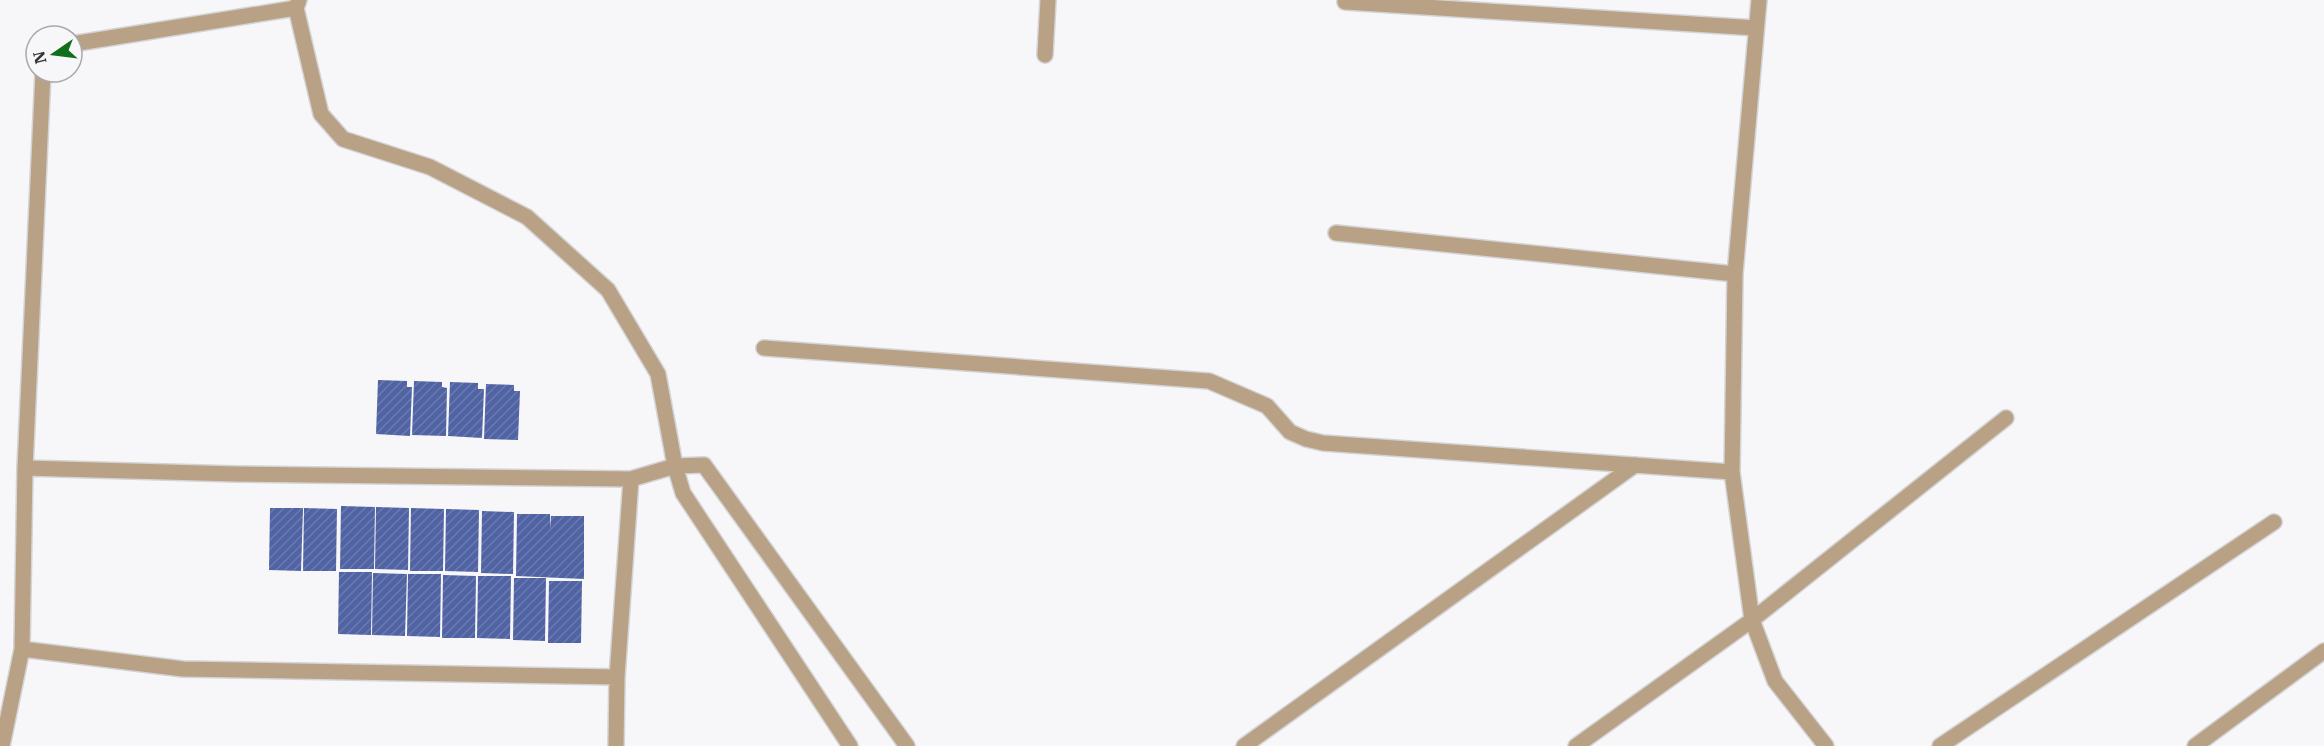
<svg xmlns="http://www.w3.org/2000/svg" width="2324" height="746" font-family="'IBM Plex Serif',serif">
<defs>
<pattern id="building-hatch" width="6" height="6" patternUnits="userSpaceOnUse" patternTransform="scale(1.5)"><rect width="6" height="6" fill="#5063a4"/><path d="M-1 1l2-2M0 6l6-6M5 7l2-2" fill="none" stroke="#6c7bac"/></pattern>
</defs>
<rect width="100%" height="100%" fill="#f7f7f9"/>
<path fill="url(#building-hatch)" d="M378,380L407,381V387H412L410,436L376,434Z
M414,381L442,382V387L447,388L446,436L412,435Z
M450,382L478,383V389H484L482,438L448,436Z
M486,384L514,385V391H520L518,440L484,439Z
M341,506L375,507L374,569H340Z
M376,507L409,508L408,570L375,569Z
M270,508H303L301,571L269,570Z
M304,508L337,509L336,571H303Z
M411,508L444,509L443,571H410Z
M446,509L479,510L478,572L445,571Z
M482,511L514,512L513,574L481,573Z
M517,514H550V529L551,516H584V579L516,576Z
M339,572H372L371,635L338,634Z
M373,573L407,574L405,636L372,635Z
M408,574H441L440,637L407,636Z
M443,575L476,576L475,638H442Z
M478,576H511L510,639L477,638Z
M514,578H546L545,641L513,640Z
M549,581H582L581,643H548Z"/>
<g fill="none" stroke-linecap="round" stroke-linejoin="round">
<g stroke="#d4d4d6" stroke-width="18">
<path id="service" d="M1045,55L1048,0"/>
</g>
<g stroke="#d4d4d6" stroke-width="18">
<path id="minor" d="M1759,0L1735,274L1732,472L1752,620L1775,681L1826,746
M1345,2L1756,28
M296,8L321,114L343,139L430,167L527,217L608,290L658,374L675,466L704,465L907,746
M72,44L296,8L299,0
M1336,233L1735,274
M764,348L1209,381L1267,406L1290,432L1306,439L1323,443L1732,472
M25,468L236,474L631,479L675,466L683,493L850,746
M22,649L183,669L617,677
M2,746L22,649L25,468L43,72
M616,746L617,677L631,479
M1244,746L1635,465
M1576,746L1752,620L2006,418
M1940,746L2274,522
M2195,746L2324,651"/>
</g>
<use href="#service" stroke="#b8a185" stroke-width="15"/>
<use href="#minor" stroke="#b8a185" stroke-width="15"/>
</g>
<g transform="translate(54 54) rotate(256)"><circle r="28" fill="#f7f7f9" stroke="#a9a9aa" stroke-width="1.5"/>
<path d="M0-4.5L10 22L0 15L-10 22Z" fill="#116e1a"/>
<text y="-9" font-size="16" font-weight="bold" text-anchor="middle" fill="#333334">N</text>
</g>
</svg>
